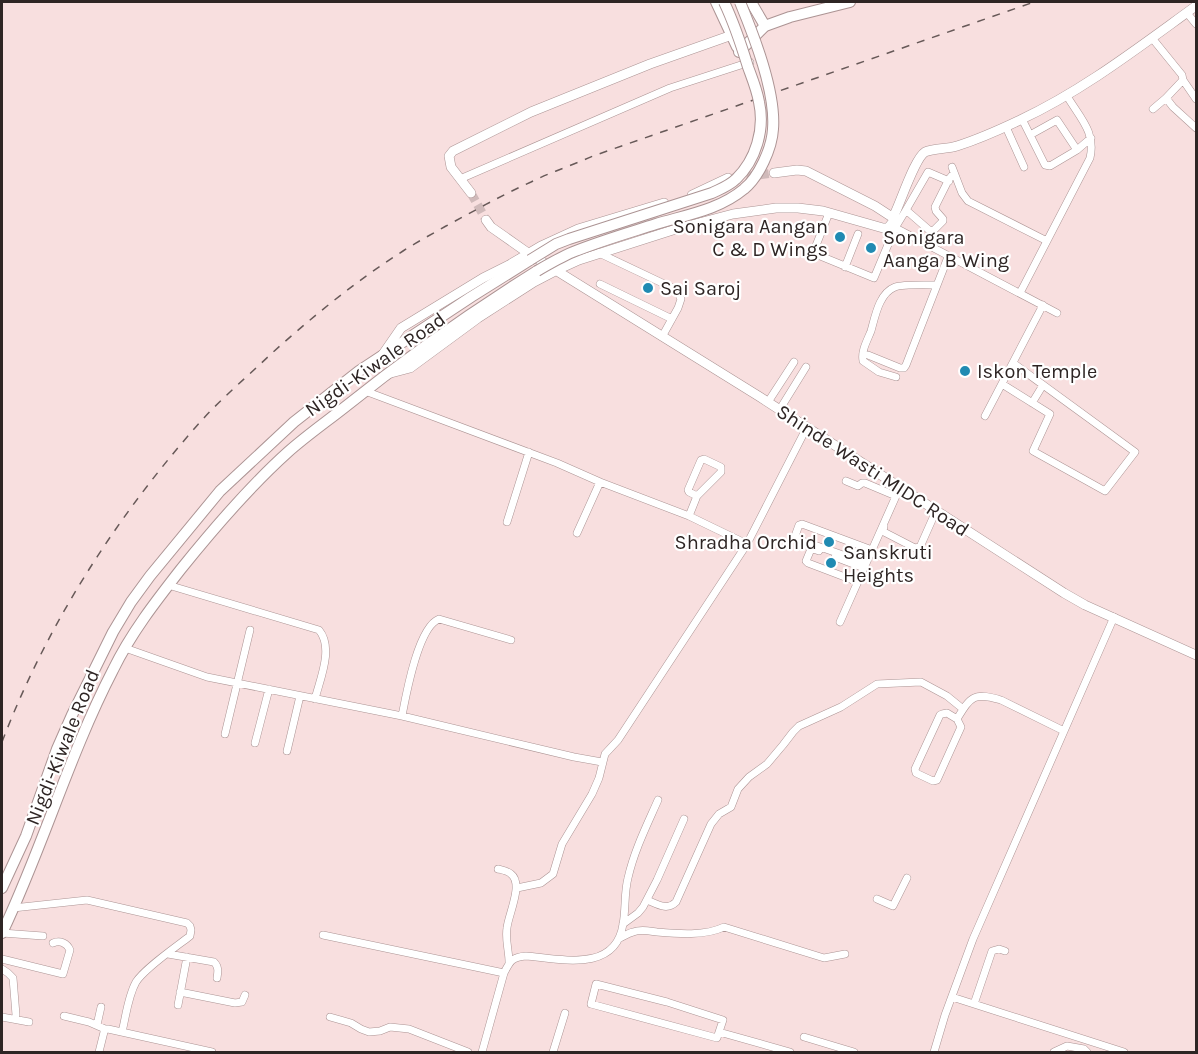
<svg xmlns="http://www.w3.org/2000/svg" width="1198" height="1054" font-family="Karla,sans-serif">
<rect width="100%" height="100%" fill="#f8dfdf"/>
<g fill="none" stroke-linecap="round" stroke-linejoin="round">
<path stroke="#d0baba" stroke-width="9" stroke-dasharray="9 4.5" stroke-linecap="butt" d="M733,178L774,173
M471,193L486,220"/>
<g stroke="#ac9494" stroke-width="8">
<path id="minor" d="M1187,13L1196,24
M1152,38L1182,75L1183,80L1196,99
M1166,98L1173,107L1196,128
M1153,109L1166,98L1183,80
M1022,119L1045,165L1050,166L1077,150
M1006,127L1024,167
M1030,135L1057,120L1077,150L1091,138
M952,167L962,193L968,201L1047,241
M460,179L670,88L750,62
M906,210L928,172L949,181
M829,213L813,253L874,278L895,228L906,210L929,230L933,231L943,221V219L936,211L935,207L949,179L954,173
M892,226L1057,313
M599,253L677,290L681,299L678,308L663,335
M845,267L858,234
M600,284L672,319
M1020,293L1090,158C1096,132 1080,118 1067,96
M868,355L900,368H904L906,365L948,257
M896,377L879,372L863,361C861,351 867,341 871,331C875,317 879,293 895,287C903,284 928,285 937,285
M1002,384L1050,414L1033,451L1105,491L1135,452L1013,363
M365,391L557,463L600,482L689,516L747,544
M768,402L794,362
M1032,403L1043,385
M780,409L806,367
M985,416L1043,305
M846,481L858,486L862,483H865L896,496
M689,516L697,496L721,472V467L704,459L701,460L688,490L689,492L697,496
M507,522L529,452
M884,526L883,531L884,532L915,548L920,547L936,511
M577,533L600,482
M819,551L813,549H811L806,561L808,563L858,582
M835,557L864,568
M866,563L797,539L795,536L799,525L802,524L872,550
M168,585L319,630C334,648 320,679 315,699
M840,622L900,487
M125,648L207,677L402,716L574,757L602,762
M947,713L957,719L961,727L937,780L933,781L916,773L915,769L940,715L942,714Z
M402,716C406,695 418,627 439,619L511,640
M957,719C971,696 974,692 1001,700L1064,731
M225,734L250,630
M255,743L269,689
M287,751L300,696
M498,869C502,870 508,871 511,874C524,884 508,915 507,928C505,939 509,951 509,962
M517,888L541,883L553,874L562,844L592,794L599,778L605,754L618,740L747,544L807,427
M877,899L893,906L907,878
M647,900C657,904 667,911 676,902L711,824L719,814L731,807L738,789L749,777L767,764L783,745L793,732L799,726L841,707L877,684L921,682L947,696L963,709
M13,908L87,900L187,923L190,926L191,930L190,936C176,947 145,968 136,982C128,996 126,1016 122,1032
M623,924L638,913L643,907L657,880L684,819
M2,933L43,936
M323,935L504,973
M620,938C624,936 629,933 633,932C641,929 649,931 657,932C679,934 705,936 724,927L824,958L845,954
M168,954L214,962C219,967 218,972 217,978
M2,959L63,974L70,950C67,943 60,940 53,943
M2,969L8,973L13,978L16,1015
M596,984L667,1002L723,1020L717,1038L591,1004Z
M180,992L235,1003L242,1002L245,995
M952,997L1124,1052
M974,1004L992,951L999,949L1005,951
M178,1005L187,957
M64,1016L89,1022L105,1029
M2,1017L29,1022
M330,1017L351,1023L361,1029L369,1032L380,1031L390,1027L409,1029L468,1052
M97,1025L101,1007
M719,1032L790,1052
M804,1037L854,1052
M99,1052L104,1032L105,1029H108L212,1052
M482,1052L504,973C510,961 512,957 526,956C561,959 616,973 623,924C626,909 624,893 628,878C634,851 647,825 658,800
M553,1052L565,1013
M934,1052L945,1015L973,939L1114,617
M1054,1052L1067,1046L1084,1049L1087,1052"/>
</g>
<g stroke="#ac9494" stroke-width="10">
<path id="tertiary" d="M774,173L797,170L806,171L875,206L895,219
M471,193L451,167L449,156L453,151L531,112L650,64L732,35
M692,195L728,178
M486,220L491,227L528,253L760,397L1064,593L1085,605L1196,655
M383,354L401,328L483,278L509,265L541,246L578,229L664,203
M391,373L410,368L478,318L534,282L557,270L579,260L676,229L733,214L776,208H798L823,211L883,228H888L895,219V213C901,201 915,158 925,152C933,148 948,149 957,146C979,139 999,130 1020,120C1084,90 1139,47 1196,6"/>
</g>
<g stroke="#ac9494" stroke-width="12">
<path id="secondary" d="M739,52L765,26L790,17L850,2"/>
</g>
<g stroke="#ac9494" stroke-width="12">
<path id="primary" d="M716,2L737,47
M751,2L765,26
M2,888L26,836L57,749L72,715L113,632L131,602L150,576L220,491L294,422L359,371L471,297L530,260
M2,933C43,847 69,755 113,670C131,633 156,601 181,569C214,528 249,487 288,452C306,436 326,422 345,407C406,358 470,313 537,271"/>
</g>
<use href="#minor" stroke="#fff" stroke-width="7"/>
<use href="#tertiary" stroke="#fff" stroke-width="9"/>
<use href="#secondary" stroke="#fff" stroke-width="10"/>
<use href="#primary" stroke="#fff" stroke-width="10"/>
<path stroke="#675958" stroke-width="1.5" stroke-dasharray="8 8" stroke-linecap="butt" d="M2,742C47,624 118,514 202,420C223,397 248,376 271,354C312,317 356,281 403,251C417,242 432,234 446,226C474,211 502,195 531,182C551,172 573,165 593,156L1034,2"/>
<g stroke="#ac9494" stroke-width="12" stroke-linecap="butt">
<path id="primary-bridge" d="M530,260L556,244L569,239L712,193C720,189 729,186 736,179C756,160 765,129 759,102C757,90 752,78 748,67C741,44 734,23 724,2
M537,271C549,264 561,257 573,252C600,241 628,233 656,224C686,215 719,210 744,189C759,177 772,148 773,129C776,92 754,36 740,2"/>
</g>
<use href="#primary-bridge" stroke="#fff" stroke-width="10"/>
</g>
<g fill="#208ab2" stroke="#fff" stroke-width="2">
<circle cx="840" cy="237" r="6"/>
<circle cx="871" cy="248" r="6"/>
<circle cx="648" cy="288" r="6"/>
<circle cx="965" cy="371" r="6"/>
<circle cx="829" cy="542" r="6"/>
<circle cx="831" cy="563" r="6"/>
</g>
<g text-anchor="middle" stroke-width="4.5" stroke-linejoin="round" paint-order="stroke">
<g font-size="20" fill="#2e2524" stroke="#fff" text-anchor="start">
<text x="828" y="233" text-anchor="end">Sonigara Aangan<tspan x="828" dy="23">C &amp; D Wings</tspan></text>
<text x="883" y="244">Sonigara<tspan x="883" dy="23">Aanga B Wing</tspan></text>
<text x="660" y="295">Sai Saroj</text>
<text x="977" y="378">Iskon Temple</text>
<text x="817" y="549" text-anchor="end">Shradha Orchid</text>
<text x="843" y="559">Sanskruti<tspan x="843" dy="23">Heights</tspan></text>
</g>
<g font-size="20" fill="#2e2524" stroke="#fff">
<text transform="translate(375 364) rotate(-35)" y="7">Nigdi-Kiwale Road</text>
<text transform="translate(873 470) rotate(33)" y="7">Shinde Wasti MIDC Road</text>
<text transform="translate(62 747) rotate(-68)" y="7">Nigdi-Kiwale Road</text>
</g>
</g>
<rect width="1198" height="1054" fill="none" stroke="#2e2524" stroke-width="6"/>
</svg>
